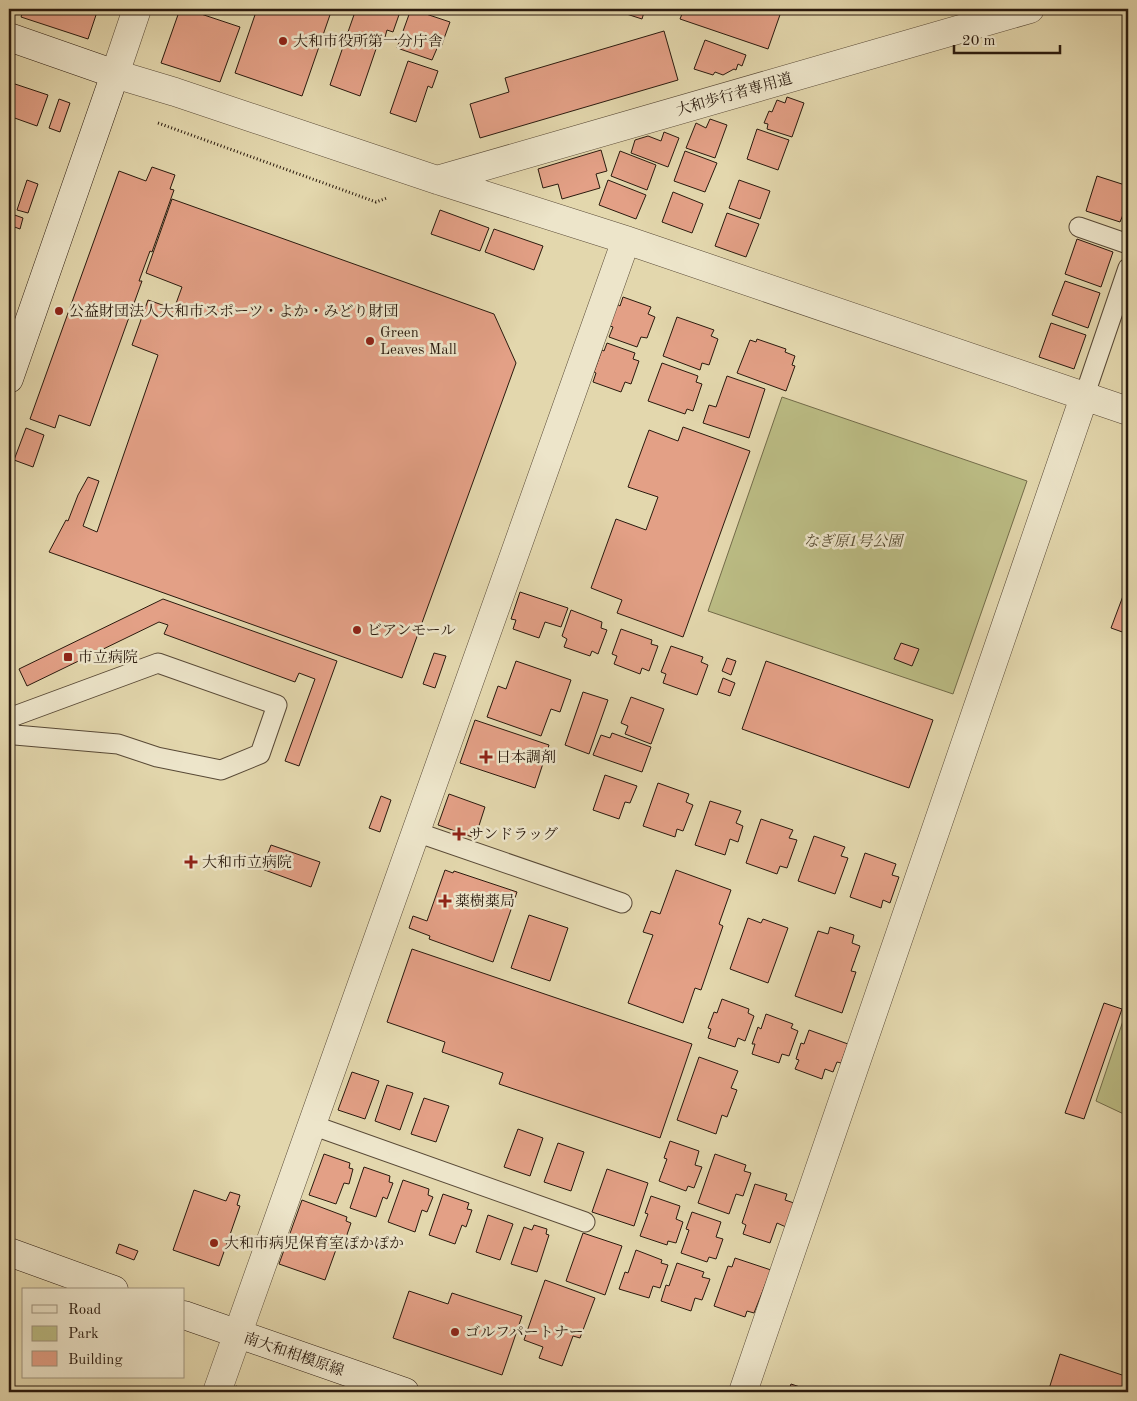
<svg xmlns="http://www.w3.org/2000/svg" width="1137" height="1401" font-family="'Old Standard TT','Noto Serif JP',serif">
<rect width="100%" height="100%" fill="#e3d7ad"/>
<filter id="stains"><feTurbulence type="fractalNoise" baseFrequency=".004" numOctaves="4"/><feColorMatrix values="0 0 0 0 .2 0 0 0 0 .09 0 0 0 0 .02 0 0 0 .5 -.17"/></filter>
<radialGradient id="worn" r=".72"><stop offset=".6" stop-color="#630" stop-opacity="0"/><stop offset="1" stop-color="#630" stop-opacity=".3"/></radialGradient>
<path fill="#bbbc84" stroke="#726b49" d="M782,397L1027,481L953,694L708,611Z
M1128,1006V1116L1096,1101Z"/>
<path fill="#e3a086" stroke="#2a1a0e" d="M24,9H98L88,39L21,17Z
M180,9H186L240,27L220,82L161,63Z
M257,9H332L302,96L235,73Z
M356,9H401L393,32L387,30L383,44L348,32Z
M411,9L450,22L441,47L438,46L432,60L397,48Z
M611,9H645L642,19Z
M684,9H782L768,49L680,19Z
M664,31L678,80L480,138L470,104L509,92L505,78Z
M346,38L376,49L360,96L330,85Z
M705,40L746,55L742,66L738,64L736,70L734,69L723,75L715,72L713,75L694,69Z
M408,61L438,71L432,88L428,86L416,122L390,113Z
M9,82L48,95L37,126L9,116Z
M787,97L804,103L792,137L767,129L768,124L764,123L769,111L772,112L777,100L785,103Z
M59,99L70,103L60,132L49,128Z
M710,119L727,125L715,158L686,148L696,123L706,128Z
M757,129L789,140L778,170L747,159Z
M664,132L679,138L668,167L631,153L635,140L648,136L661,141Z
M601,150L607,171L596,174L600,188L562,199L558,184L543,188L538,169Z
M620,151L656,165L647,190L611,176Z
M685,151L717,163L705,192L674,181Z
M152,167L175,175L170,189L174,190L152,252L150,251L139,281H142L90,426L59,415L55,428L30,419L119,171L146,181Z
M1097,176L1128,186V211L1125,210L1120,222L1086,211Z
M27,180L38,184L28,213L17,210Z
M608,180L646,195L636,219L599,205Z
M739,180L770,191L760,219L729,208Z
M673,192L703,204L692,233L662,222Z
M172,199L494,314L516,363L402,678L49,552L66,520L68,521L78,495L88,477L99,481L83,526L97,532L158,355L132,345L148,300L174,309L182,287L146,273Z
M440,210L489,228L480,251L431,234Z
M9,213L23,218L20,229L9,225Z
M727,213L759,224L746,257L715,246Z
M494,229L543,246L534,270L485,252Z
M1077,239L1113,252L1101,287L1065,274Z
M1065,281L1100,293L1088,328L1052,315Z
M623,297L651,307L648,314L655,317L647,338L641,337L637,347L609,337L613,327L610,326L617,304L620,306Z
M677,317L714,330L711,336L718,339L709,365L702,363L700,370L663,356Z
M1051,323L1086,335L1074,369L1039,357Z
M757,339L786,349L785,352L795,356L792,365L795,366L786,391L737,373L750,340L756,342Z
M607,343L635,353L633,359L639,361L631,384L625,382L621,392L593,382L596,373L594,372L602,350L604,351Z
M662,363L698,376L696,382L702,384L693,411L687,409L685,414L648,401Z
M727,376L765,389L749,438L703,423L709,405L716,407Z
M683,427L750,451L683,637L617,613L622,600L591,588L616,519L646,530L658,497L628,487L649,430L678,441Z
M26,428L44,435L33,467L14,460Z
M1126,588L1128,589V634L1111,628Z
M520,592L568,608L561,627L545,622L539,638L513,629L516,620L511,619Z
M163,599L337,661L299,766L285,761L315,679L299,673L295,682L164,634L168,625L159,622L27,686L19,669Z
M571,610L602,622L601,628L607,630L598,654L592,651L590,656L564,647L567,639L562,636Z
M621,629L652,640L651,644L658,646L649,671L642,668L640,674L614,664L617,656L612,654Z
M901,643L919,649L912,666L894,659Z
M671,646L703,657L701,662L708,665L697,695L663,683L666,674L661,672Z
M434,653L446,656L435,688L423,684Z
M727,658L736,661L731,675L722,671Z
M516,661L571,680L560,712L551,709L541,736L487,717L498,686L506,689Z
M766,661L933,720L909,788L742,729Z
M723,678L735,683L730,696L718,692Z
M583,692L608,700L589,754L565,745Z
M631,697L664,709L651,744L625,734L628,726L621,723Z
M475,720L549,745L535,788L460,763Z
M612,733L651,747L642,772L593,755L601,735L610,738Z
M605,775L637,786L630,803L625,802L619,819L593,810Z
M658,783L689,794L686,802L693,805L683,831L677,829L675,837L643,826Z
M449,794L485,807L475,838L438,825Z
M381,796L391,800L380,832L369,828Z
M710,801L741,811L736,823L743,826L738,842L730,839L725,855L695,845Z
M761,819L793,830L789,838L797,840L787,868L780,866L777,874L746,863Z
M814,836L845,847L841,856L848,858L835,894L798,881Z
M271,845L320,862L311,887L262,869Z
M865,853L896,864L892,875L899,877L890,903L883,900L881,908L850,897Z
M445,870L453,873L454,871L517,892L493,962L429,939L430,936L409,928L413,916L427,921Z
M676,870L731,890L719,924L723,926L701,990L695,988L683,1023L628,1003L653,935L643,932L651,911L660,914Z
M529,915L568,928L550,981L511,968Z
M748,918L761,923L763,919L788,928L768,983L730,969Z
M830,927L854,935L852,943L860,946L851,971L856,972L842,1013L795,996L818,931L828,934Z
M412,949L692,1044L660,1138L499,1084L503,1073L442,1052L445,1042L387,1022Z
M722,999L749,1009L748,1013L754,1016L745,1041L738,1038L735,1047L708,1038L711,1029L708,1028L714,1012L717,1013Z
M1104,1003L1122,1009L1084,1119L1065,1113Z
M766,1014L793,1024L791,1028L798,1031L789,1056L782,1054L779,1063L752,1054L755,1044H752L758,1027L761,1029Z
M809,1030L848,1044L841,1063L837,1062L833,1072L825,1069L822,1079L795,1069L799,1060L796,1059L801,1043L804,1044Z
M699,1057L738,1071L731,1088L737,1090L727,1117L722,1115L716,1134L677,1120Z
M352,1072L379,1081L365,1119L338,1110Z
M387,1085L413,1093L400,1130L375,1121Z
M424,1098L449,1106L436,1142L411,1134Z
M518,1129L543,1138L530,1176L504,1167Z
M670,1141L699,1151L695,1165L702,1167L694,1188L688,1186L686,1191L659,1181L667,1159L664,1158Z
M558,1143L584,1152L571,1191L544,1182Z
M324,1154L350,1163L349,1168L353,1169L349,1184L344,1183L336,1204L309,1195Z
M715,1154L746,1165L744,1171L751,1173L743,1196L736,1194L729,1214L698,1203Z
M364,1167L390,1176L389,1182L393,1183L387,1199L383,1197L376,1217L350,1208Z
M607,1169L648,1183L634,1226L592,1212Z
M403,1180L429,1189L428,1195L433,1197L427,1212L422,1210L415,1232L388,1222Z
M755,1184L787,1194L785,1200L794,1203L786,1227L777,1223L770,1243L743,1234L746,1225L742,1223Z
M194,1190L226,1201L230,1192L240,1195L237,1205L240,1206L219,1266L173,1250Z
M443,1194L469,1203L467,1209L472,1210L466,1227L462,1225L455,1244L429,1235Z
M651,1196L680,1206L676,1219L683,1222L676,1243L668,1241L667,1245L640,1236L648,1214L645,1213Z
M302,1200L347,1217L346,1221L351,1223L343,1246L338,1244L325,1280L279,1264Z
M692,1212L721,1222L716,1237L723,1239L716,1259L709,1257L707,1262L681,1253L689,1230L686,1229Z
M488,1215L513,1224L500,1260L476,1252Z
M534,1225L547,1229L546,1234L549,1235L537,1272L511,1264L524,1227L532,1230Z
M583,1233L622,1246L605,1295L566,1281Z
M119,1244L138,1251L134,1260L116,1253Z
M636,1250L662,1260L661,1263L668,1265L660,1288L653,1286L649,1298L619,1289L625,1272L628,1273Z
M735,1258L771,1270L754,1313L747,1311L745,1317L714,1306L728,1266L732,1267Z
M677,1263L704,1272L702,1277L710,1279L702,1300L695,1298L691,1311L661,1301L666,1285L669,1286Z
M545,1280L595,1298L580,1338L573,1336L562,1366L539,1358L543,1347L524,1340Z
M409,1291L448,1304L452,1293L522,1316L502,1375L393,1338Z
M1060,1354L1128,1377V1392H1048Z
M791,1384L815,1392H788Z
M236,1386L254,1392H234Z"/>
<g fill="none" stroke-linecap="round" stroke-linejoin="round">
<g stroke="#584936" stroke-width="21">
<path id="lane" d="M1079,227L1128,244
M1084,397L1128,268
M9,718L158,663L277,705L260,754L221,770L157,757L118,744L15,735L9,729
M416,832L622,903
M312,1125L585,1222"/>
</g>
<g stroke="#584936" stroke-width="29">
<path id="street" d="M137,9L115,74L175,92L437,180L626,240L1128,411
M437,180L1030,9
M217,1392L626,240
M743,1392L1084,397"/>
</g>
<g stroke="#2a1a0e" stroke-width="29">
<path id="secondary" d="M9,37L115,74L9,379
M9,1252L114,1290
M184,1315L405,1392"/>
</g>
<path stroke="#2a1a0e" stroke-width="3" stroke-dasharray="1 2.5" stroke-linecap="butt" d="M158,123L376,202L387,198"/>
<use href="#lane" stroke="#ede5ca" stroke-width="19"/>
<use href="#street" stroke="#ede5ca" stroke-width="28"/>
<use href="#secondary" stroke="#ede5ca" stroke-width="28"/>
</g>
<g fill="#8f2418" stroke="#ede5ca" stroke-width="2">
<circle cx="283" cy="41" r="5"/>
<circle cx="59" cy="311" r="5"/>
<circle cx="370" cy="341" r="5"/>
<circle cx="357" cy="630" r="5"/>
<rect x="63" y="652" width="10" height="10" rx="2.5"/>
<path d="M483.5 749.5h5v5h5v5h-5v5h-5v-5h-5v-5h5z"/>
<path d="M456.5 826.5h5v5h5v5h-5v5h-5v-5h-5v-5h5z"/>
<path d="M188.5 854.5h5v5h5v5h-5v5h-5v-5h-5v-5h5z"/>
<path d="M442.5 893.5h5v5h5v5h-5v5h-5v-5h-5v-5h5z"/>
<circle cx="214" cy="1243" r="5"/>
<circle cx="455" cy="1332" r="5"/>
</g>
<g text-anchor="middle" stroke-width="5" stroke-linejoin="round" paint-order="stroke">
<g font-size="15" fill="#2a1a0e" stroke="#ede5ca" text-anchor="start">
<text x="293" y="46">大和市役所第一分庁舎</text>
<text x="69" y="316">公益財団法人大和市スポーツ・よか・みどり財団</text>
<text x="380" y="337">Green<tspan x="380" dy="17">Leaves Mall</tspan></text>
<text x="367" y="635">ビアンモール</text>
<text x="78" y="662">市立病院</text>
<text x="496" y="762">日本調剤</text>
<text x="469" y="839">サンドラッグ</text>
<text x="202" y="867">大和市立病院</text>
<text x="455" y="906">薬樹薬局</text>
<text x="224" y="1248">大和市病児保育室ぽかぽか</text>
<text x="465" y="1337">ゴルフパートナー</text>
</g>
<g font-size="15" fill="#2a1a0e" stroke="#ede5ca">
<text transform="translate(734 94) rotate(-16)" y="5">大和歩行者専用道</text>
<text transform="translate(294 1354) rotate(19)" y="5">南大和相模原線</text>
</g>
<g font-size="15" font-style="italic" fill="#564b31" stroke="#ede5ca">
<text x="853" y="546">なぎ原1号公園</text>
</g>
</g>
<rect width="1137" height="1401" fill="none" stroke="#e3d7ad" stroke-width="30"/>
<rect x="10" y="10" width="1117" height="1381" fill="none" stroke="#2a1a0e" stroke-width="2.5"/>
<rect x="15" y="15" width="1107" height="1371" fill="none" stroke="#2a1a0e"/>
<rect x="22" y="1288" width="162" height="90" fill="#ede5ca" stroke="#9f947f"/>
<rect x="32" y="1305" width="25" height="8" fill="#ede5ca" stroke="#9f947f"/>
<text x="68" y="1314" font-size="15" fill="#2a1a0e">Road</text>
<rect x="32" y="1326" width="25" height="15" fill="#bbbc84" stroke="#9f947f"/>
<text x="68" y="1338" font-size="15" fill="#2a1a0e">Park</text>
<rect x="32" y="1351" width="25" height="15" fill="#e3a086" stroke="#9f947f"/>
<text x="68" y="1364" font-size="15" fill="#2a1a0e">Building</text>
<path d="M954 45v8h106v-8" fill="none" stroke="#2a1a0e" stroke-width="2.5"/>
<text x="962" y="45" font-size="15" fill="#2a1a0e" stroke="#ede5ca" stroke-width="4" paint-order="stroke">20 m</text>
<rect width="100%" height="100%" filter="url(#stains)"/>
<rect width="100%" height="100%" fill="url(#worn)"/>
</svg>
